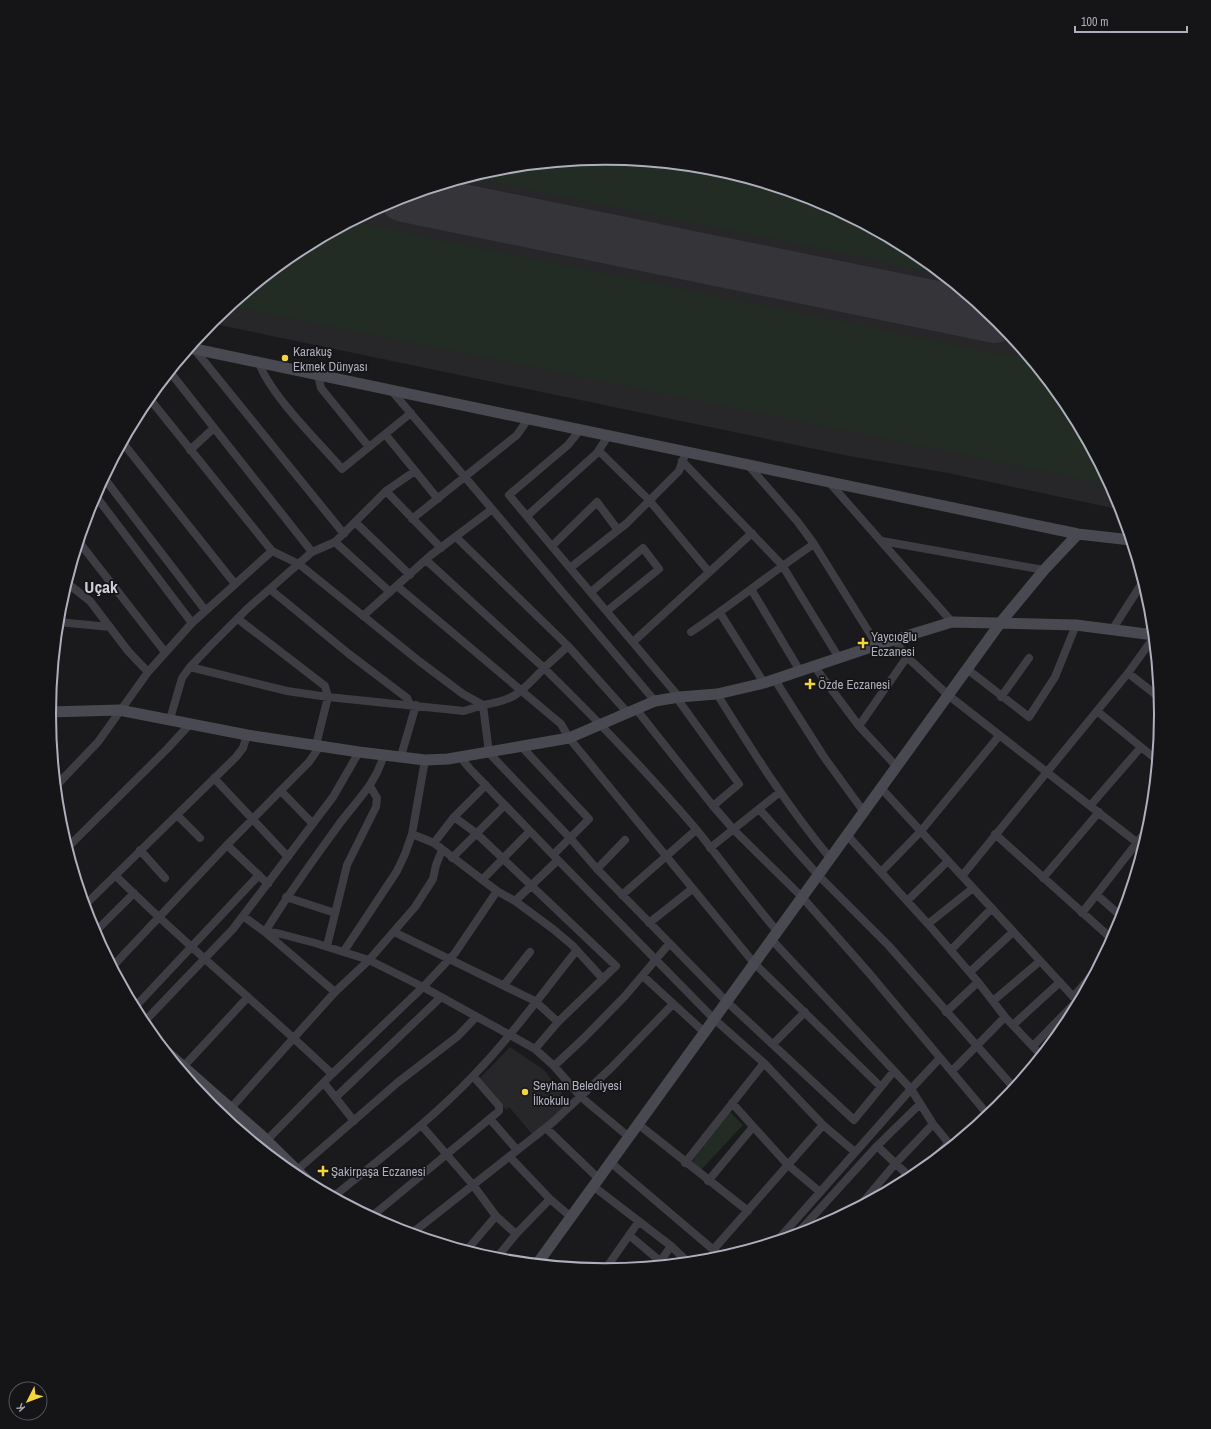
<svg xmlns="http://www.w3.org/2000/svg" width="1211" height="1429" font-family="'Archivo Narrow',sans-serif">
<rect width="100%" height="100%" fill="#1a1a1c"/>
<path fill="#272629" d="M606,158L714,169L819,200L915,252L999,321L1068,406L1120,502L1122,510L948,473L849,456L210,323L297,252L393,200L497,169Z
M510,1047L544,1070L570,1104L532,1134L509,1107L506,1110L479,1079Z"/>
<path fill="#222b24" d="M606,158L714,169L819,200L915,252L942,274L469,177L497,169Z
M353,222L1031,360L1068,406L1111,485L231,306L297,252Z
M728,1110L743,1125L701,1170L692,1162Z"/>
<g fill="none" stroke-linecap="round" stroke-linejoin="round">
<path stroke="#343439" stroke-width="50" d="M404,197L995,318"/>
<path stroke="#3d3d43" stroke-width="8" d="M195,350L344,534
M259,363C271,396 318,441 342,469L411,413
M170,372L312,552
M318,375L321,388L369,447
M391,390L655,701
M149,398L272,551
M580,430L568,445L509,495L570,568L627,523L679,471L686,452
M385,434L438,499
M123,443L235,584
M190,450L214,428
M599,451L649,500L709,572
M682,461L782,565L839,658
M748,465L797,521L814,544L877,645
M104,478L205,610
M829,482L952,622
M386,491L441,548
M95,495L192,623
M527,516L597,453L608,436
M412,519L517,435L528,419
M356,523L410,575
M456,537L568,646L544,668C597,720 648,773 696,829C723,863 749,898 777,931
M882,541L1044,570
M79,542L165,652
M335,542L390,592
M552,546L597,502L618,530
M426,560L544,668C521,692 516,700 483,705L489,753L571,839L597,869L726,1001L854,1120L894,1071
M570,568L679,697
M67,583L90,601L128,651L148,672
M397,586L561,724L569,738L754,963L881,1087
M751,589L800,671
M271,590L349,654L407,698L410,704
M591,592L643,548L659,569L607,611
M720,613L764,683
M363,616L431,555L491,510
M238,619L325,686L328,697L316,745
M58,622L110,627
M1112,630L1144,580
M691,632C733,604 772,572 814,544
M1147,634L1153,624
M894,639L907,657L948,695L1144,848
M633,642L752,533
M568,646L627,712
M814,666L859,726L897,767
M967,669L1029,717L1055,677L1076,625
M1128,673L1160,698
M775,680L824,757L864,812
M717,694C753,752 787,806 830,858
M676,697L739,784L713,806
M1001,697L1029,658
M636,709L713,806L734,830L802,897L869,973L989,1116
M1097,711L1157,760
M170,719L182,678L190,667L210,646L248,608L312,552L335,542L386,491L415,471
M859,726L907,657
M521,746L589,819L553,855
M384,754C376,784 358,799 340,823C314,859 288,894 265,932L277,933L315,943L369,960L423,987L510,1035L535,1049L554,1066L581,1097L629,1137
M401,756L416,705
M461,758L470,769L556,858
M214,778L288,857
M56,786L98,742L148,672L192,623L272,551L299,564L419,661L463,694L483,705L464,711L328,697L287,691L190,667
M881,788L1079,1003
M281,791L312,823
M1090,806L1141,747
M759,809L818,875L889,946L1015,1089
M177,815L200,838
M454,817L476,833L616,966L558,1022L535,1049
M412,834L434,843L497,891L515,901L553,929L572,945L603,979
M995,834L1113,940
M847,835L928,924L978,982L1005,1017L1042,1056
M434,843L454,817L486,785
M227,845L268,884
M67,848L167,749L190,724
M710,848L780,792
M140,850L165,878
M452,858L505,805
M597,869L625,840
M881,872L921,831L999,736
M115,875C184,944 261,1006 332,1074
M962,876L1128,673L1154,637
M1043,878L1099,812
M482,880L530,831
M622,895L696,830
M1097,895L1123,918
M286,897L335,913
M515,901L558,860L714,1019L764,1063L823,1125L855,1152
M907,901L948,861
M85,905L236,757L243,748L247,735
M1082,913L1150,826
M649,923L692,889
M928,924L973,888
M394,932L535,1001L558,1022
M94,933L134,893
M771,939L911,1089L933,1124L952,1147
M327,946L347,865L376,807L377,798L370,786
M951,950L992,908
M344,951L397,871L405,854L412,834L425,760
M112,967L227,845L309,762L320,746
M970,972L1013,932
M643,976L704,1032
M504,985L530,952
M335,992L369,960L415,907L433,879L436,865L442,850
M1073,997L1098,968
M993,1001L1040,961
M134,1008L259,875
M946,1012L978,982
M143,1023L233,929L333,797L359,752
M1013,1025L1060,982
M773,1044L805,1012
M1033,1046L1077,1001
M184,1066L248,997
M554,1066L584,1038L625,996L669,944
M952,1071L1005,1017
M324,1083L354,1121
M336,1097L441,997
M732,1103L788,1165L820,1192
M231,1108L335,992L265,932L243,916
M490,1119L517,1150
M638,1124L748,1211
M422,1126L473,1185L496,1216L516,1234
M546,1128L599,1179
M267,1140L332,1074L423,987L455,953L497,891
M877,1146L912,1179
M510,1157L550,1199L571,1217
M610,1162L723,1258
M685,1163L764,1063
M297,1170L397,1083L458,1036L476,1017
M920,1173L949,1143
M708,1181L753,1127
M593,1186L671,1246L689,1263
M333,1197C381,1158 430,1121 473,1076C511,1037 543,992 577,950
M858,1208L895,1164L933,1124
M371,1217L499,1111V1106L473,1076
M411,1234L553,1122L611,1068L672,1005
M629,1235L660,1261
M796,1235L877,1146L920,1104
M777,1241L911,1089L940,1058
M713,1250L823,1125
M466,1251L496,1216
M495,1260L516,1234L550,1199
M658,1265L671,1246
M604,1271L639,1221"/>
<path stroke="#494a51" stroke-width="11" d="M190,348L1078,534L1131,540
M49,712L119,710L247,735L359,752L425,760L448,759L569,738L655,701L679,697L717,694L764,683L877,645L952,622L1076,625L1154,635
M162,1048L261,1135L314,1187
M537,1264L1001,622L1044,570L1078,534"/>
</g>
<g fill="#f3d53b" stroke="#151517" stroke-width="1.5">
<circle cx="285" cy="358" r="4"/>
<path d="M861 637h4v4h4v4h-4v4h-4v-4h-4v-4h4z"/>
<path d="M808 678h4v4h4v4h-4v4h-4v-4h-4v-4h4z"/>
<circle cx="525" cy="1092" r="4"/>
<path d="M321 1165h4v4h4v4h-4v4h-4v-4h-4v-4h4z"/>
</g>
<g text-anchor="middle" stroke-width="3.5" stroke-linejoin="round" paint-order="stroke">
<g font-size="13" fill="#adafbc" stroke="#151517" text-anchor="start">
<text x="293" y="356">Karakuş<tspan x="293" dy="15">Ekmek Dünyası</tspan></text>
<text x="871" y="641">Yaycıoğlu<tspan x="871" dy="15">Eczanesi</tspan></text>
<text x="818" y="689">Özde Eczanesi</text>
<text x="533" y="1090">Seyhan Belediyesi<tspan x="533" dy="15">İlkokulu</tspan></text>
<text x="331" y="1176">Şakirpaşa Eczanesi</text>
</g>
<g font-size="17" font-weight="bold" fill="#cecfd8" stroke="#151517">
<text x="101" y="593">Uçak</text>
</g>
</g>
<path d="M0 0H1211V1429H0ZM56 714a549 549 0 1 1 1098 0a549 549 0 1 1-1098 0Z" fill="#151517" fill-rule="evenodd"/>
<path fill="none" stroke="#adafbc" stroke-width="2" d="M56 714a549 549 0 1 1 1098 0a549 549 0 1 1-1098 0Z"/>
<g transform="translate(28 1401) rotate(228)"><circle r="19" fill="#151517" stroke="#525359"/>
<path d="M0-3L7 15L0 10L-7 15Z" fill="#f3d53b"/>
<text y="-6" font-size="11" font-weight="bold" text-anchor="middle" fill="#adafbc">K</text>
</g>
<path d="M1075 26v6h112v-6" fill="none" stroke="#adafbc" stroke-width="2"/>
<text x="1081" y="26" font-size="12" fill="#adafbc" stroke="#151517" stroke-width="3" paint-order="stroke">100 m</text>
</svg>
